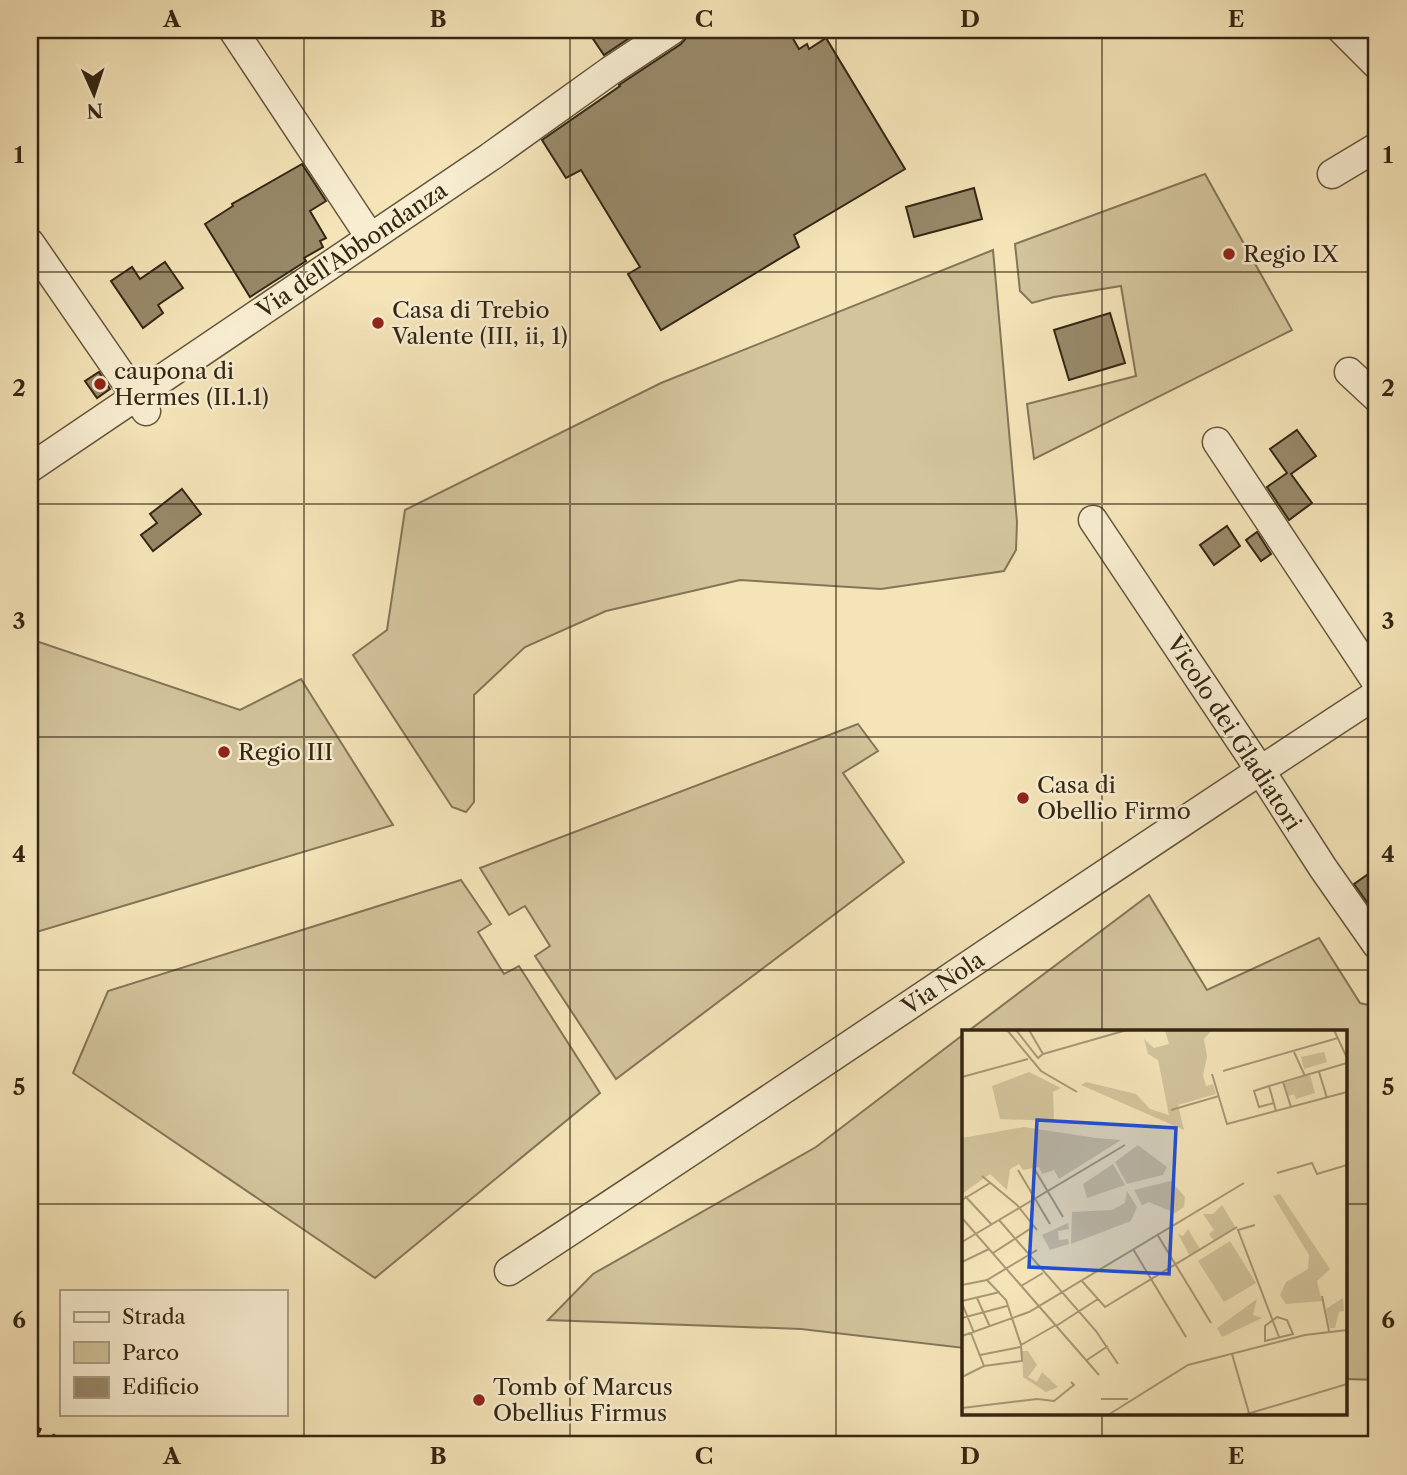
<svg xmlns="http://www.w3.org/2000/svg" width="1407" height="1475" font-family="'Libre Caslon Text',serif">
<rect width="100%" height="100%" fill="#f4e4b8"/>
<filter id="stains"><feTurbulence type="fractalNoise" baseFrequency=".00286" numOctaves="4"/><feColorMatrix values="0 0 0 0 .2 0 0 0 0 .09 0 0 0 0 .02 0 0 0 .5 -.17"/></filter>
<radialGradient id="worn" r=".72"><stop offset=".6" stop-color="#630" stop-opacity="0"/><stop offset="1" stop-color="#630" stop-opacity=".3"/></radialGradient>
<path fill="#d3c49c" stroke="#847558" stroke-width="2" d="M1205,174L1292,330L1034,459L1027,404L1136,376L1121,286L1054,297L1032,303L1020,291L1015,244Z
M993,250L1017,522L1016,550L1004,571L881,589L740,580L606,611L525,647L474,695V802L466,812L452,807L353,655L387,630L405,510L661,383Z
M30,639L240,710L301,679L393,825L30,934Z
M858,724L878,751L843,773L904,862L616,1079L535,956L550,946L525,906L509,915L480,868Z
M461,880L491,924L478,932L504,974L519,966L600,1093L375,1278L73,1073L108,991Z
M1149,895L1207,990L1319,938L1360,1003L1377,1007V1380L1346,1379V1032H967Z
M964,1034V1348L801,1329L548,1320L593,1274L816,1147Z"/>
<path fill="#988969" stroke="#342613" stroke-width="2" d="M587,30H622L628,39L604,55Z
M691,30H788L799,49L807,44L809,49L826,38L905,169L794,235L799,247L661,330L628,274L640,267L581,170L566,178L542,140L620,86L619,85L681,44L686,38L688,32Z
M302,164L326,201L310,211L326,238L320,241L323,247L304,258L306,261L250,297L205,224L233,206L232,204Z
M974,188L982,219L914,237L906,207Z
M165,262L183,288L158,305L163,313L143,328L111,281L132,267L140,279Z
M1110,313L1125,363L1069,380L1054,330Z
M99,372L110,389L97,398L85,381Z
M1297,430L1316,456L1291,474L1312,503L1289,520L1267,487L1287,473L1270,449Z
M182,489L201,514L153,551L141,535L157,523L150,514Z
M1227,526L1240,546L1214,565L1200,545Z
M1257,532L1271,554L1261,561L1246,540Z
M1377,868V916L1354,884Z"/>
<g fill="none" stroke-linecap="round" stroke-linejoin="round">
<g stroke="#64563c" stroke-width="31">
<path id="street" d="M233,30L370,237
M1342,30L1377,65
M1332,174L1377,147
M30,243L146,411
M1349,372L1377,398
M1217,442L1377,683
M30,468L490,157L610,71L672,30
M1093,520L1260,770L1323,868L1377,945
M509,1271C800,1082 1086,883 1377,694"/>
</g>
<use href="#street" stroke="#f8edd1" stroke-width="28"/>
<path stroke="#342613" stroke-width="5" stroke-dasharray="12 12" stroke-linecap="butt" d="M30,1426L73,1445"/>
</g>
<path fill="none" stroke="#342613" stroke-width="2" stroke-opacity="0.55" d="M304,30V1445M570,30V1445M836,30V1445M1102,30V1032M30,272H1377M30,504H1377M30,737H1377M30,970H1377M30,1204H964M1346,1204H1377M1102,1414V1445"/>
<g fill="#8f2418" stroke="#f8edd1" stroke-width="2.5">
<circle cx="1229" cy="254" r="7"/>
<circle cx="378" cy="323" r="7"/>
<circle cx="100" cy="384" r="7"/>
<circle cx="224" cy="752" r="7"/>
<circle cx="1023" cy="798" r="7"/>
<circle cx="479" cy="1400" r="7"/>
</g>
<g text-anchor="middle" stroke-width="5" stroke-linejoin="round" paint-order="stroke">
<g font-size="23" fill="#342613" stroke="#f8edd1">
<text transform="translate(352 250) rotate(-34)" y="8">Via dell'Abbondanza</text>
<text transform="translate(1234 733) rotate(57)" y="8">Vicolo dei Gladiatori</text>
<text transform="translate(943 983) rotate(-34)" y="8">Via Nola</text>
</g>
<g font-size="23" fill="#342613" stroke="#f8edd1" text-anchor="start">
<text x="1243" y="262">Regio IX</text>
<text x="392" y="318">Casa di Trebio<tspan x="392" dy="26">Valente (III, ii, 1)</tspan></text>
<text x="114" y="379">caupona di<tspan x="114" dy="26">Hermes (II.1.1)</tspan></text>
<text x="238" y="760">Regio III</text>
<text x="1037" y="793">Casa di<tspan x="1037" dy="26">Obellio Firmo</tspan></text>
<text x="493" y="1395">Tomb of Marcus<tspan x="493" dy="26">Obellius Firmus</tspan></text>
</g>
</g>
<g transform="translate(962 1030)">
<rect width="385" height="385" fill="#f4e4b8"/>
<path d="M203,0H250L242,9L245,27L241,45L244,56L251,54L254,64L216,75L222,100L119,55L124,52L174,64L188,79L207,85L196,30L186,24L182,9L192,18L207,14ZM362,22L365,32L342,39L339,27ZM67,42L99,58L91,62L92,91L38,89L30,56ZM348,45L353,63L334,69L332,64L326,66L322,53ZM62,97L134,108L159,110L97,149L92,140L80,144L77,137L61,140L57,134L48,139L45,160L28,144L0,164V108ZM176,115L205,137L201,145L165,154L153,132ZM151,134L163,155L125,168L121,154ZM209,151L223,167L222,177L213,183L187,172L180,175L172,160ZM165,161L175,177L169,191L109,214L110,182L150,180L163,173ZM318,164L368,239L355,251L360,271L324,274L318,265L324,252L346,239L347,225L311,166ZM260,175L274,198L252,211L247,204L252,200L241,184H251ZM106,193L107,199L96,201L97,210L106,209L107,214L88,220L80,205ZM226,199L238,219L228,226L216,204L221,206ZM268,211L294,253L262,272L236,231ZM381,268L382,281L377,282L373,298H368L364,279ZM295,269L291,285L300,288L260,307L255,298ZM60,321H66L75,335L66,347L75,352L80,342L96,357L84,362L61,347Z" fill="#d3c49c"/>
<path fill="none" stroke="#a79876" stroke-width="2" d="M45,0L79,41L115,62M54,0L76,28L81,24M67,0L81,24L165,0M372,0L385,28M332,22L343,46M261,41L376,8M357,42L365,68M250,44L265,94L385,62M0,47L66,29M321,52L329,77M307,56L292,61L297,77L312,73M209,80L257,66M314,81L307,56L385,33M56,140L88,194M73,140L101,187M315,143L350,133L355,144L385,135M20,146L55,175L75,200M3,166L30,195M0,170L28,153M0,188L137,345M37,190L134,301L156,334M293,195L276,200L317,307M195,204L249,293M0,212L163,115M171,219L224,307M31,223L71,197M0,232L27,219M119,250L143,277L275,197M0,255L25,250L75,220M59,256L81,243M360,266L367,301M15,268L28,297M0,271L38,262M0,273L12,303M315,287L325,290L331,304L303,311V296ZM0,288L45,276M94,296L136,269M9,303L22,336M0,306L67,282L282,153M59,315L94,295M270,324L287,383M18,325L58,317M125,330L146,316M0,347L22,336L60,331L59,315L44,270L25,250M139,369H166M0,378L75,369L92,371L112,355L109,352M146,385L226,335L343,305L385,300M282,385L385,354"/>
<path fill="#1d4ed8" fill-opacity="0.15" stroke="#1d4ed8" stroke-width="3.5" d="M75,90L214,98L207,244L67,237Z"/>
<rect width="385" height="385" fill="none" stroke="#342613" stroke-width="3.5"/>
</g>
<rect width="1407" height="1475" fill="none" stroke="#f4e4b8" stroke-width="77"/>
<rect x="60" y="1290" width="228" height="126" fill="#f8edd1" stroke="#aa9d85" stroke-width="2"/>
<rect x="74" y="1312" width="35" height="10" fill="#f8edd1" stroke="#aa9d85" stroke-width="2"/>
<text x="122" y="1324" font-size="21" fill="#342613">Strada</text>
<rect x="74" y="1342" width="35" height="21" fill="#d3c49c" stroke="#aa9d85" stroke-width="2"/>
<text x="122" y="1360" font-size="21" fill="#342613">Parco</text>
<rect x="74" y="1377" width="35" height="21" fill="#988969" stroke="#aa9d85" stroke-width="2"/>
<text x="122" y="1394" font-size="21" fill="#342613">Edificio</text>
<g transform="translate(94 94) rotate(177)" stroke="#f8edd1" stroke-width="5" paint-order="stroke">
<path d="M0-5L12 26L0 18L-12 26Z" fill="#342613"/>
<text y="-10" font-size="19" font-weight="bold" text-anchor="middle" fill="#342613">N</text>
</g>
<rect x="38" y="38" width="1330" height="1398" fill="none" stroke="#342613" stroke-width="2.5"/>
<g font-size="23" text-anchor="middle" font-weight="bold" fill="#342613">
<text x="172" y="27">A</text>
<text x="438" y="27">B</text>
<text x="704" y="27">C</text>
<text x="970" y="27">D</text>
<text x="1236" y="27">E</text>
<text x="19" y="163">1</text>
<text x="1388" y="163">1</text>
<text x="19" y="396">2</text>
<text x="1388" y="396">2</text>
<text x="19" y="629">3</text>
<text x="1388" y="629">3</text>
<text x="19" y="862">4</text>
<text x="1388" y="862">4</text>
<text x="19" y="1095">5</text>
<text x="1388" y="1095">5</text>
<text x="19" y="1328">6</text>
<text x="1388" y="1328">6</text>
<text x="172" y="1464">A</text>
<text x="438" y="1464">B</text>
<text x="704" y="1464">C</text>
<text x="970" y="1464">D</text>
<text x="1236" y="1464">E</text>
</g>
<rect width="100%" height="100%" filter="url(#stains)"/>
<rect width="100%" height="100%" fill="url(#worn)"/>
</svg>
